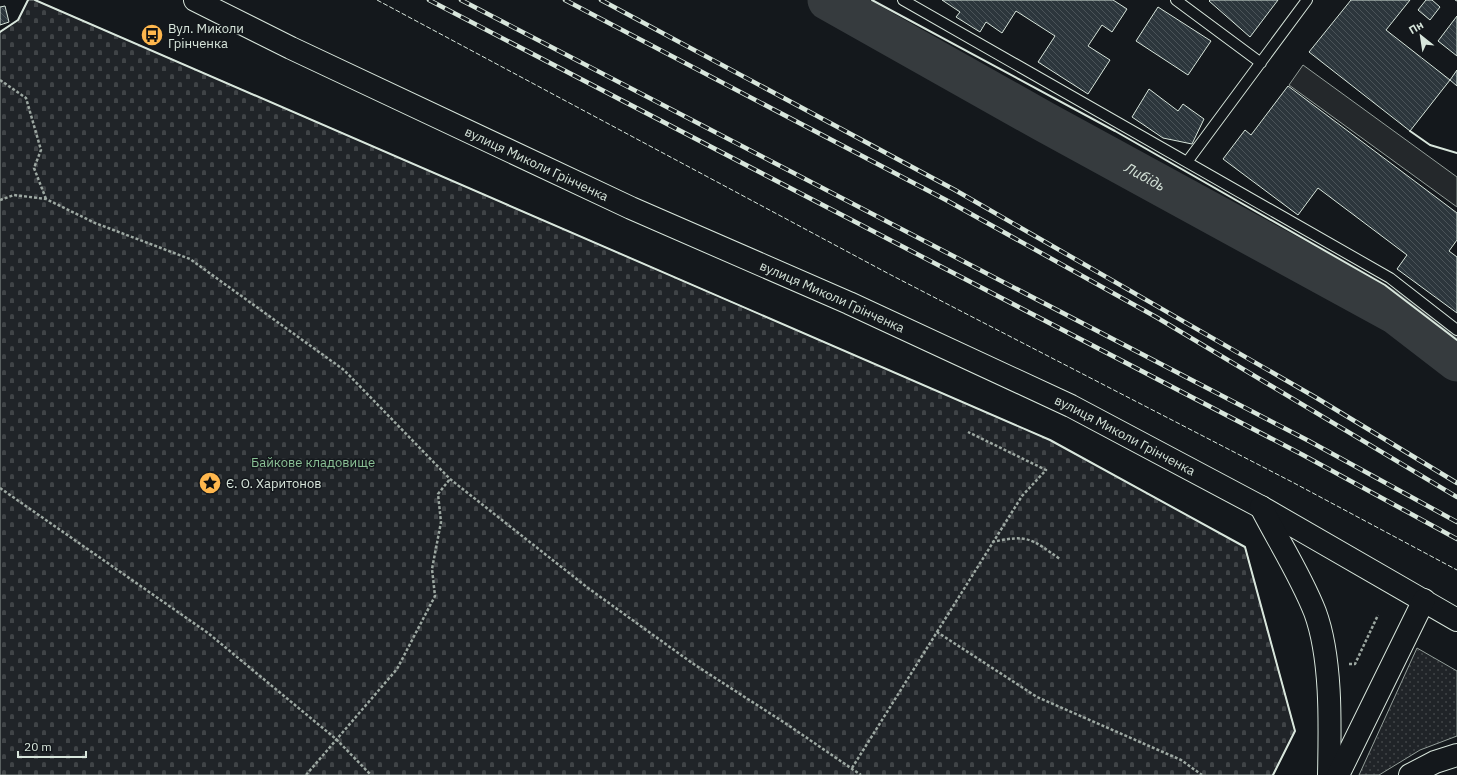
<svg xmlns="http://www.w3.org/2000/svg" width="1457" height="775" font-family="'IBM Plex Sans',sans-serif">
<defs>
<pattern id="grass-dots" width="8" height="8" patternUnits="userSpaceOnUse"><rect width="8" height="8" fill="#202428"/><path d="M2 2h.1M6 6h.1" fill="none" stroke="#404447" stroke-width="1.8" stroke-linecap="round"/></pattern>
<pattern id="cemetery-stones" width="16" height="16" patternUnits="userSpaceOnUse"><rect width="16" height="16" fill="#202428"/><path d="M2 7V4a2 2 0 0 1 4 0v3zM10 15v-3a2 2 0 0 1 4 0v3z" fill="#404447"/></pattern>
<pattern id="building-back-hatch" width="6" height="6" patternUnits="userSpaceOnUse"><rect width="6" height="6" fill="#2c363c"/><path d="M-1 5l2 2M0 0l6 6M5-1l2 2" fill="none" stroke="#4a5358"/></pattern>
</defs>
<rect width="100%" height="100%" fill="#14181c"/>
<path fill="url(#grass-dots)" stroke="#939e99" d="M1417,648L1457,671V736L1420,750L1379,775H1359Z"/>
<path fill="url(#cemetery-stones)" stroke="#939e99" d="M28,0H35L1050,440L1245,547L1295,731L1273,775H0V32L18,20Z"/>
<path fill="#24282b" stroke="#939e99" d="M1303,65L1457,177V207L1289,85Z"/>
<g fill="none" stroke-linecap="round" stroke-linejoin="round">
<path stroke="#363b3e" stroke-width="41" id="s1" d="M828,0L1043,121L1396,314L1457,361"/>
</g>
<path fill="url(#building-back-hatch)" stroke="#d8e6dc" d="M942,0H1113L1127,9L1112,32L1102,25L1088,46L1110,60L1088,94L1038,62L1055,36L1016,11L1002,33L986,22L980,32L956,17L960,12Z
M1210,0H1278L1250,37L1209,1Z
M1351,0H1410L1386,30L1450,80L1410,131L1309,52Z
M1426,0H1432L1440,7L1430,20L1418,10Z
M5,6L9,22L0,25V7Z
M1158,7L1211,41L1188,75L1136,41Z
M1457,16V56L1438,41Z
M1457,70V86L1450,80Z
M1288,86L1457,213V240L1449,251L1457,257V313L1397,269L1407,255L1318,188L1298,215L1223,159L1245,130L1251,135Z
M1149,89L1178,111L1183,104L1204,119L1192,144L1163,138L1132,117Z"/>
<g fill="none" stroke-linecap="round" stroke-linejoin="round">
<g stroke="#d8e6dc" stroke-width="12">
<path id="service" d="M903,0L1390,278L1457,330
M1176,0L1261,63
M1187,162L1307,0"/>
</g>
<g stroke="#d8e6dc" stroke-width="24">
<g id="secondary">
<path id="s2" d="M195,0L291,48L631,208L849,303L1071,406L1261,507L1457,620"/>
<path d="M1261,507C1279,542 1301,576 1315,612C1332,658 1330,726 1329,775"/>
<path d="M1338,775L1424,600"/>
<path d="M1410,775L1435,762L1457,755"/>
</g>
</g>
<path stroke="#9da8a2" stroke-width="2.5" stroke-dasharray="3 2" stroke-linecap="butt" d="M0,80L26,98L41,150L34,168L46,199
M0,200L14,195L46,199L95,223L190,259L344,370L450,479L588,588L692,663L788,725L861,775
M0,488L208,633L336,739L371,775
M992,542C1029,534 1031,539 1060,559
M937,632L1022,496L1046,470L968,432
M1349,664H1355L1378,615
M852,768L937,632L1037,697L1181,760L1202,775
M306,775L397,669L435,596L432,569L441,522L438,494L450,479"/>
<use href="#service" stroke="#14181c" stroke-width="10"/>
<use href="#secondary" stroke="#14181c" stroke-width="22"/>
<g stroke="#d8e6dc" stroke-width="4.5">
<path id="rail" d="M429,0L1303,455L1457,539
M461,0L1309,441L1457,522
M565,0L946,200L1156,317L1457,497
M601,0L955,190L1315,397L1457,483"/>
</g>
<use href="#rail" stroke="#14181c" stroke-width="3" stroke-dasharray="9" stroke-linecap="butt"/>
<path stroke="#d8e6dc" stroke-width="1" stroke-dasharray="5 2" stroke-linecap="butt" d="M377,0L891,275L1294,483L1457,570
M1455,0L1457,1"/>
<path stroke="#d8e6dc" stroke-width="2" d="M35,0L1050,440L1245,547L1295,731L1273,775
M872,0L1115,131L1385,285L1457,340
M0,32L18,20L28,0
M1410,131L1430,145L1457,153"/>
</g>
<defs>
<g id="bus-disc" transform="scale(1.15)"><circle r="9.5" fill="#ffb74d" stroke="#14181c"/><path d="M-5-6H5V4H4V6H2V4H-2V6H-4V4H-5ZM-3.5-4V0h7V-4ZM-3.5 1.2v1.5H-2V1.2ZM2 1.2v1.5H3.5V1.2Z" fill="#111"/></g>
<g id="sight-disc" transform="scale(1.15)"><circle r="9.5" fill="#ffb74d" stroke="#14181c"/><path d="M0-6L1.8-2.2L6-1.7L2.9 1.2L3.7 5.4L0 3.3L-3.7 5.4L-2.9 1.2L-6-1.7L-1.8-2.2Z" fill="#111"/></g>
</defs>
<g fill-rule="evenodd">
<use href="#bus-disc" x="152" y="35"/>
<use href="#sight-disc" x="210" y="483"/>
</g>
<g text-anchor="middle" stroke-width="3" stroke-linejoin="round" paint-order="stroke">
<g font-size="13" fill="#d8e6dc" stroke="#14181c" text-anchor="start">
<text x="168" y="33">Вул. Миколи<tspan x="168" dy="15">Грінченка</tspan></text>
<text x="226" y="488">Є. О. Харитонов</text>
</g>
<g font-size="13" fill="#d8e6dc" stroke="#14181c">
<text dy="5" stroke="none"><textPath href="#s2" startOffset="379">вулиця Миколи Грінченка</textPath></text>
<text dy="5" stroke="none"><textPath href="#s2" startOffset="703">вулиця Миколи Грінченка</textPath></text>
<text dy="5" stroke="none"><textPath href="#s2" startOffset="1027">вулиця Миколи Грінченка</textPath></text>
</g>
<g font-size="13" fill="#8ac095" stroke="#14181c">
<text x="313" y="467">Байкове кладовище</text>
</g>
<g font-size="14" font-style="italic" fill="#d8e6dc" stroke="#14181c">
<text dy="5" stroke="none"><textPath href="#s1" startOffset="363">Либідь</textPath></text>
</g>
</g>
<g transform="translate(1421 36) rotate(330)" stroke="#14181c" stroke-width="3" paint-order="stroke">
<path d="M0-3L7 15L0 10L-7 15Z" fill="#d8e6dc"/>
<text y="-6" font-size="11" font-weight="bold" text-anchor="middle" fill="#d8e6dc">Пн</text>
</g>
<path d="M18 751v6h68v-6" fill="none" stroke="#d8e6dc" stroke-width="2"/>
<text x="24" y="751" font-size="12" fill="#d8e6dc" stroke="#14181c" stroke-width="3" paint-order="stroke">20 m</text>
</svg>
